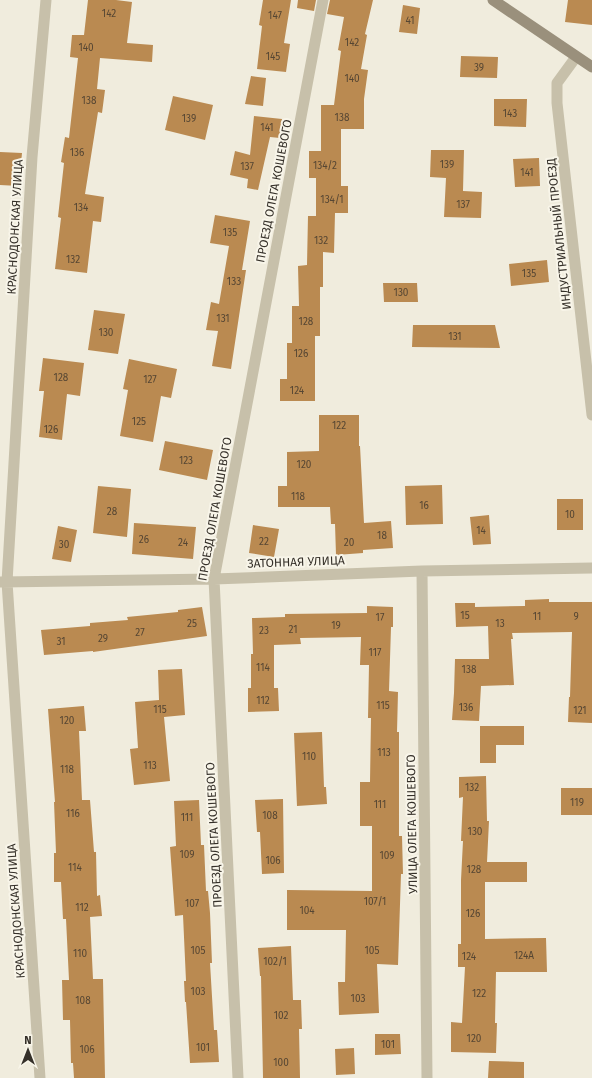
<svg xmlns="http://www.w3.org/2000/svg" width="592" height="1078" font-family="'Fira Sans',sans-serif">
<rect width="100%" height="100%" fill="#f0ecdd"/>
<path fill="#ba8a51" d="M88,0H116L132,2L127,43L153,45L152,62L100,58L97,89L105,90L102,113L98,112L85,194L104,197L101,222L93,221L87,273L55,269L61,218L58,217L64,163L61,162L65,137L69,138L78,58L70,57L72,35H84Z
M263,0H291L284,43L290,44L286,72L257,69L262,26L259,25Z
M298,0H316L314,11L297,8Z
M330,0H373L365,34L367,35L361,69L368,70L364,99V129H341V186H348V213H335L334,253L323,252V287H320V336H315V401H280V379H287V343H292V306H299L298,266L307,265L308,216H316V178H309V151H321V105H334L341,51L338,50L344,17L327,14Z
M568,0H592V25L565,22Z
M403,5L420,8L417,34L399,32Z
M461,56L498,57L497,78L460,77Z
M251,76L266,78L263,106L245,104Z
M173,96L213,105L205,140L165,130Z
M494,99H527L526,127L494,126Z
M254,116L282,119L280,138L270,137L258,190L247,188L248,179L230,175L235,151L250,155Z
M431,150H464L463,191L482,192L481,218L444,217L446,178L430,177Z
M0,152L22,153L19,186L0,185Z
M539,158L540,186L515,187L513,159Z
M215,215L250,221L242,270H246L231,369L212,366L218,331L206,330L211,302L219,304L229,246L210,243Z
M547,260L549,282L511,286L509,264Z
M383,283H417L418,302H384Z
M94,310L125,314L118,354L88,350Z
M413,325H495L500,348L412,347Z
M43,358L84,363L80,396L67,394L62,440L39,437L44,391H39Z
M129,359L177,369L171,398L161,396L153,442L120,436L128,390L123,389Z
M319,415H359V446H360L364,523L391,521L393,548L363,550V553L336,555L335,524H331L330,507H278V486H287V452L319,451Z
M165,441L213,450L207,480L159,470Z
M442,485L443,524L406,525L405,486Z
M98,486L131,489L127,537L93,533Z
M557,499H583V530H557Z
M489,515L491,544L473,545L470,517Z
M134,523L196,527L193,559L132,554Z
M253,525L279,529L274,557L249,553Z
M58,526L77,530L71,562L52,559Z
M549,599V602H592V723L568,722L569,697H570L572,632L512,633L513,639H511L514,685L481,686L479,721L452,720L454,693L455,659H489L488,626L456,627L455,603H475V607L525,606V600Z
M367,606L393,607V627H391L389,691L398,692L397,732H399V836H402L403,874H401L398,965L377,964L379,1013L339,1015L338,982H345L346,930H287V890L372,891V826H360V782H370L371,718H368L369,665H360L361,637L300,638L301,644L274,645V688H278L279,711L248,712V688H251V654H253L252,618L285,617V614L367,613Z
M202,607L207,636L93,652V651L44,655L41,630L90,626V623L128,620L127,617L178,612V610Z
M182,669L185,715L164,717L170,781L134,785L130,749L138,748L135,702L159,700L158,670Z
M84,706L86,731H79L82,800H90L94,852H96L97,896L100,895L102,916L90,917L93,979H103L105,1078H74L73,1063H71L70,1020H63L62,980H69L66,919H63L61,882H54V853H56L54,802H55L48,709Z
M480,726H524V745H496V763H480Z
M322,732L324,787H326L327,804L297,806L294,733Z
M486,776L487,821H489L487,862H527V882H485V939L546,938L547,972H496L495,1023H497L496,1053L451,1052V1022L462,1023L465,967H458V944H461V880L463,841H461L463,797L459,798V777Z
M561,788H592V815H561Z
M283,799L284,873L262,874L260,832H257L255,800Z
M199,800L201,845H204L206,891H208L210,913L212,963H210L214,1030H217L219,1062L190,1063L186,1002H185L184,981H186L183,915L175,916L170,847L176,846L174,801Z
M291,946L293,1000H301L302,1029H299L300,1078H263L261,976H260L258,948Z
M375,1034H400L401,1054L375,1055Z
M354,1048L355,1074L336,1075L335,1049Z
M489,1061L524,1062V1078H488Z"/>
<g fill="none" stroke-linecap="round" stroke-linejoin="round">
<path stroke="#c7c0aa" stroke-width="11" d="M576,57L557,83V103L592,415
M422,571L427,1078
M1,582L214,579L422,571L592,568
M40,1078L7,582L32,157L46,0
M238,1078L214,579L323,0"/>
<path stroke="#9a907c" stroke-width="11" d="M493,0L592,67"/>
</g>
<g text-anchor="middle" stroke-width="4" stroke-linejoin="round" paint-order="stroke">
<g font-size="10" fill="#564633">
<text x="109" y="17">142</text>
<text x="275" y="19">147</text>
<text x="410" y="24">41</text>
<text x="352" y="46">142</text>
<text x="86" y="51">140</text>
<text x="273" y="60">145</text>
<text x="479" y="71">39</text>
<text x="352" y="82">140</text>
<text x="89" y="104">138</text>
<text x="510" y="117">143</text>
<text x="342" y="121">138</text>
<text x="189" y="122">139</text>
<text x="267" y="131">141</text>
<text x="77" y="156">136</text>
<text x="447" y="168">139</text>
<text x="325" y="169">134/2</text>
<text x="247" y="170">137</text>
<text x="527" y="176">141</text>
<text x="332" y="203">134/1</text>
<text x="463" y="208">137</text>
<text x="81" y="211">134</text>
<text x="230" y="236">135</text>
<text x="321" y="244">132</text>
<text x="73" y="263">132</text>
<text x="529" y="277">135</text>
<text x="234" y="285">133</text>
<text x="401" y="296">130</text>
<text x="223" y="322">131</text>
<text x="306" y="325">128</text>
<text x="106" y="336">130</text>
<text x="455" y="340">131</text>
<text x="301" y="357">126</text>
<text x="61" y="381">128</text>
<text x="150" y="383">127</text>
<text x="297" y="394">124</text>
<text x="139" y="425">125</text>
<text x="339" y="429">122</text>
<text x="51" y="433">126</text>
<text x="186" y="464">123</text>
<text x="304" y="468">120</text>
<text x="298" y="500">118</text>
<text x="424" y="509">16</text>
<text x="112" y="515">28</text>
<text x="570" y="518">10</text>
<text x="481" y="534">14</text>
<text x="382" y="539">18</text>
<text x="144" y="543">26</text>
<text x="264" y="545">22</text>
<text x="183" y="546">24</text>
<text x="349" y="546">20</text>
<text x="64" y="548">30</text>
<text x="465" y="619">15</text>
<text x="537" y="620">11</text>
<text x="576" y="620">9</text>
<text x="380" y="621">17</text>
<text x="192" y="627">25</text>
<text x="500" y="627">13</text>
<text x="336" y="629">19</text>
<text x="293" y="633">21</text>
<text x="264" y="634">23</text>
<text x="140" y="636">27</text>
<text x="103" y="642">29</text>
<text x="61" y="645">31</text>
<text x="375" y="656">117</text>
<text x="263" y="671">114</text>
<text x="469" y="673">138</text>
<text x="263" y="704">112</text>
<text x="383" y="709">115</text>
<text x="466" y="711">136</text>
<text x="160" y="713">115</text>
<text x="580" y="714">121</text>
<text x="67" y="724">120</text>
<text x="384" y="756">113</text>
<text x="309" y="760">110</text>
<text x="150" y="769">113</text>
<text x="67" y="773">118</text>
<text x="472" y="791">132</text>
<text x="577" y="806">119</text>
<text x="380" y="808">111</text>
<text x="73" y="817">116</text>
<text x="270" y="819">108</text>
<text x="187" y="821">111</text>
<text x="475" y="835">130</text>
<text x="187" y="858">109</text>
<text x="387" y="859">109</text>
<text x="273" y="864">106</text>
<text x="75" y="871">114</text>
<text x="474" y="873">128</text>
<text x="375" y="905">107/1</text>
<text x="192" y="907">107</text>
<text x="82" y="911">112</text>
<text x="307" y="914">104</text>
<text x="473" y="917">126</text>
<text x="198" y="954">105</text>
<text x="372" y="954">105</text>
<text x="80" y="957">110</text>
<text x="524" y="959">124А</text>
<text x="469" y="960">124</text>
<text x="275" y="965">102/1</text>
<text x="198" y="995">103</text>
<text x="479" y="997">122</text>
<text x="358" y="1002">103</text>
<text x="83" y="1004">108</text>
<text x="281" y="1019">102</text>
<text x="474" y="1042">120</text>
<text x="388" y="1048">101</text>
<text x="203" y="1051">101</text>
<text x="87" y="1053">106</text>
<text x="281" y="1066">100</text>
</g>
<g font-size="12" fill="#353029" stroke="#f8f5e9">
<text transform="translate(274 191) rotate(-79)" y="4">ПРОЕЗД ОЛЕГА КОШЕВОГО</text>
<text transform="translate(15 227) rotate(-87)" y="4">КРАСНОДОНСКАЯ УЛИЦА</text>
<text transform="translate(559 234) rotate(-96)" y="4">ИНДУСТРИАЛЬНЫЙ ПРОЕЗД</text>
<text transform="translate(215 509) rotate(-80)" y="4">ПРОЕЗД ОЛЕГА КОШЕВОГО</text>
<text transform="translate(296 562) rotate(-2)" y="4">ЗАТОННАЯ УЛИЦА</text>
<text transform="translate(412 824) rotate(-91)" y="4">УЛИЦА ОЛЕГА КОШЕВОГО</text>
<text transform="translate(214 835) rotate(-93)" y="4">ПРОЕЗД ОЛЕГА КОШЕВОГО</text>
<text transform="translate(16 911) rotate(-94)" y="4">КРАСНОДОНСКАЯ УЛИЦА</text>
</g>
</g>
<g transform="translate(28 1050)" stroke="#f8f5e9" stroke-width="3" paint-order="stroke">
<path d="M0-3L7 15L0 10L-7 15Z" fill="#353029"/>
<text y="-6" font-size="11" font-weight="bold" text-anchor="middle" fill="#353029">N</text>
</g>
</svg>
